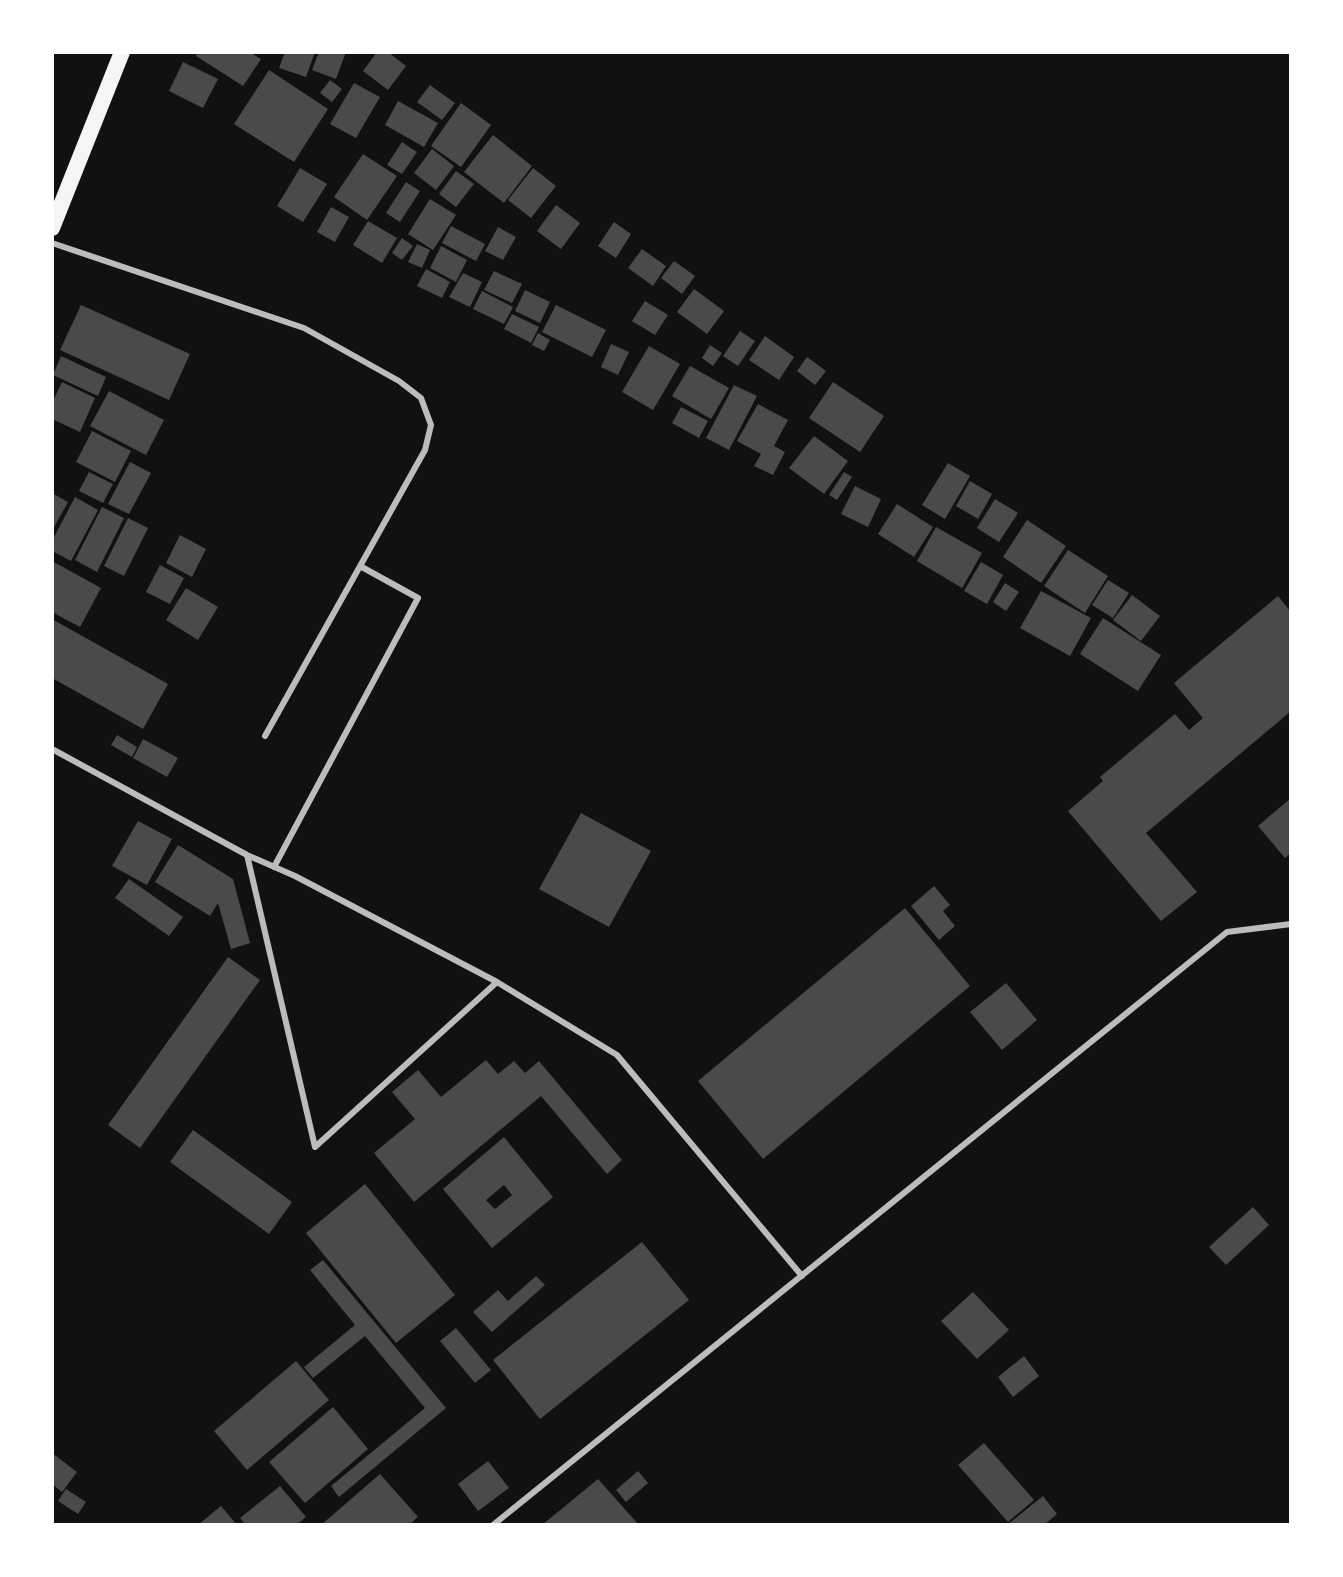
<svg xmlns="http://www.w3.org/2000/svg" width="1343" height="1577" font-family="'Space Grotesk',sans-serif">
<rect width="100%" height="100%" fill="#111"/>
<path fill="#4a4a4a" fill-rule="evenodd" d="M198,52H249L261,59L243,86L196,56Z
M285,52H315L306,77L279,68Z
M319,52H346L336,79L312,70Z
M377,52H388L406,66L388,90L363,71Z
M183,62L218,79L203,108L169,91Z
M269,70L328,109L294,162L234,124Z
M330,80L342,89L332,102L320,93Z
M354,83L380,97L356,138L330,124Z
M430,85L455,103L442,120L417,102Z
M398,101L438,123L424,147L385,125Z
M461,103L491,125L461,167L431,146Z
M493,135L532,166L504,203L464,172Z
M402,142L417,152L402,174L387,165Z
M432,149L454,166L436,190L414,173Z
M363,154L397,176L367,220L334,197Z
M300,168L327,184L303,222L277,206Z
M533,168L556,186L531,218L508,200Z
M456,171L474,184L456,207L439,194Z
M406,182L420,191L400,222L386,213Z
M430,199L456,215L433,250L408,234Z
M556,205L580,223L561,249L537,231Z
M331,207L349,217L335,242L317,232Z
M368,221L397,238L382,263L353,245Z
M614,222L631,234L616,258L598,246Z
M451,226L485,244L476,261L442,243Z
M498,227L516,237L503,260L485,251Z
M402,238L413,246L402,260L392,253Z
M417,244L430,250L422,268L408,262Z
M441,246L467,260L456,282L430,268Z
M642,249L666,266L653,286L628,268Z
M674,261L695,276L682,294L661,278Z
M426,269L450,282L442,298L417,286Z
M494,271L522,284L512,303L484,290Z
M463,273L482,282L470,307L449,297Z
M694,289L724,311L707,334L677,312Z
M525,290L550,302L540,323L515,311Z
M482,291L513,307L504,324L473,309Z
M645,301L668,315L655,335L632,321Z
M81,305L190,354L169,400L60,350Z
M556,305L606,330L592,357L542,332Z
M512,314L539,327L531,343L504,329Z
M740,331L755,341L738,366L723,356Z
M538,333L550,340L544,351L532,345Z
M765,336L794,357L779,380L749,360Z
M611,344L629,352L618,375L601,367Z
M710,345L722,353L713,366L702,358Z
M649,346L680,364L653,410L622,392Z
M61,356L106,377L98,396L53,375Z
M807,357L826,371L815,385L797,371Z
M690,366L729,388L711,419L672,396Z
M62,382L95,398L80,432L52,419V403Z
M833,382L884,416L860,452L809,418Z
M734,385L757,396L729,450L706,438Z
M109,391L164,420L146,455L90,426Z
M758,404L788,420L774,446L785,452L773,475L754,466L761,454L737,441Z
M681,407L708,421L699,438L672,423Z
M92,431L131,451L115,482L76,462Z
M814,436L848,461L824,494L789,468Z
M130,462L151,473L129,514L108,504Z
M948,463L970,476L945,519L922,505Z
M89,472L113,484L103,503L79,491Z
M844,472L852,477L837,500L829,495Z
M970,481L992,494L978,519L956,506Z
M855,486L881,499L868,527L841,514Z
M52,493L68,502L52,531Z
M75,497L98,510L71,561L52,551V541Z
M995,499L1018,513L999,542L977,528Z
M897,504L933,527L914,557L878,534Z
M102,507L124,518L97,572L75,560Z
M128,518L148,528L124,576L104,566Z
M1027,520L1066,546L1041,583L1003,557Z
M936,527L982,553L962,588L917,561Z
M180,535L206,549L192,577L166,563Z
M1068,550L1108,576L1085,613L1044,586Z
M52,561L101,588L80,627L52,612Z
M981,562L1003,575L987,604L964,591Z
M160,565L184,578L170,604L146,592Z
M1108,580L1129,593L1113,618L1092,605Z
M1005,583L1019,592L1006,611L993,602Z
M186,588L218,607L198,640L166,620Z
M1041,591L1091,618L1070,656L1020,628Z
M1132,595L1160,616L1141,641L1113,620Z
M1278,596L1291,612V711L1146,833L1197,892L1161,921L1068,811L1103,781L1100,777L1175,714L1189,730L1203,718L1174,683Z
M1103,618L1161,655L1138,691L1080,654Z
M52,619L168,684L143,729L52,678Z
M117,735L137,747L132,757L111,745Z
M143,739L178,758L167,777L133,758Z
M1291,798V853L1285,858L1258,826Z
M581,813L651,851L609,927L539,889Z
M138,821L172,839L147,885L112,866Z
M178,845L233,879L250,943L231,949L218,903L210,916L155,882Z
M129,879L183,917L169,936L115,898Z
M934,886L950,905L943,911L955,926L939,940L911,906Z
M905,908L970,986L763,1159L698,1081Z
M228,957L260,980L140,1148L108,1125Z
M1006,983L1037,1020L1002,1050L970,1012Z
M486,1060L498,1074L514,1061L525,1073L539,1061L622,1160L607,1174L541,1096L414,1202L374,1153L415,1119L392,1092L418,1070L441,1097Z
M193,1130L292,1202L269,1234L170,1162Z
M504,1137L553,1197L492,1248L443,1189ZM504,1185L512,1195L495,1209L486,1200Z
M365,1184L455,1295L396,1343L306,1233Z
M1253,1207L1269,1225L1226,1265L1209,1247Z
M642,1242L689,1300L540,1419L493,1360Z
M323,1260L446,1408L339,1497L331,1486L425,1408L365,1336L313,1378L304,1367L355,1325L310,1270Z
M536,1276L545,1285L492,1332L473,1312L498,1290L508,1301Z
M973,1292L1009,1330L977,1359L941,1321Z
M456,1328L491,1370L475,1383L440,1341Z
M1024,1356L1039,1376L1013,1397L998,1377Z
M296,1361L329,1400L247,1470L214,1431Z
M333,1407L368,1449L305,1503L269,1462Z
M984,1443L1034,1500L1008,1522L958,1465Z
M52,1453L77,1472L62,1492L52,1484Z
M488,1461L509,1488L478,1511L458,1484Z
M638,1471L648,1483L626,1502L616,1490Z
M380,1474L418,1517L409,1525H321Z
M598,1479L639,1525H542Z
M280,1486L306,1517L296,1525H246L240,1518Z
M66,1489L86,1502L78,1514L58,1501Z
M1043,1496L1057,1514L1044,1525H1007Z
M221,1506L237,1525H198Z"/>
<g fill="none" stroke-linecap="round" stroke-linejoin="round">
<path stroke="#bcbcbc" stroke-width="6" d="M52,243L304,328L399,381L421,398L431,425L425,450L265,736
M52,749L247,855L295,876L497,982L617,1055L802,1276
M247,855L315,1147L497,982
M274,867L418,598L360,566
M493,1525L1227,932L1291,924"/>
<path stroke="#f5f5f5" stroke-width="16" d="M52,228L122,52"/>
</g>
<rect width="1343" height="1577" fill="none" stroke="#ffffff" stroke-width="108"/>
</svg>
